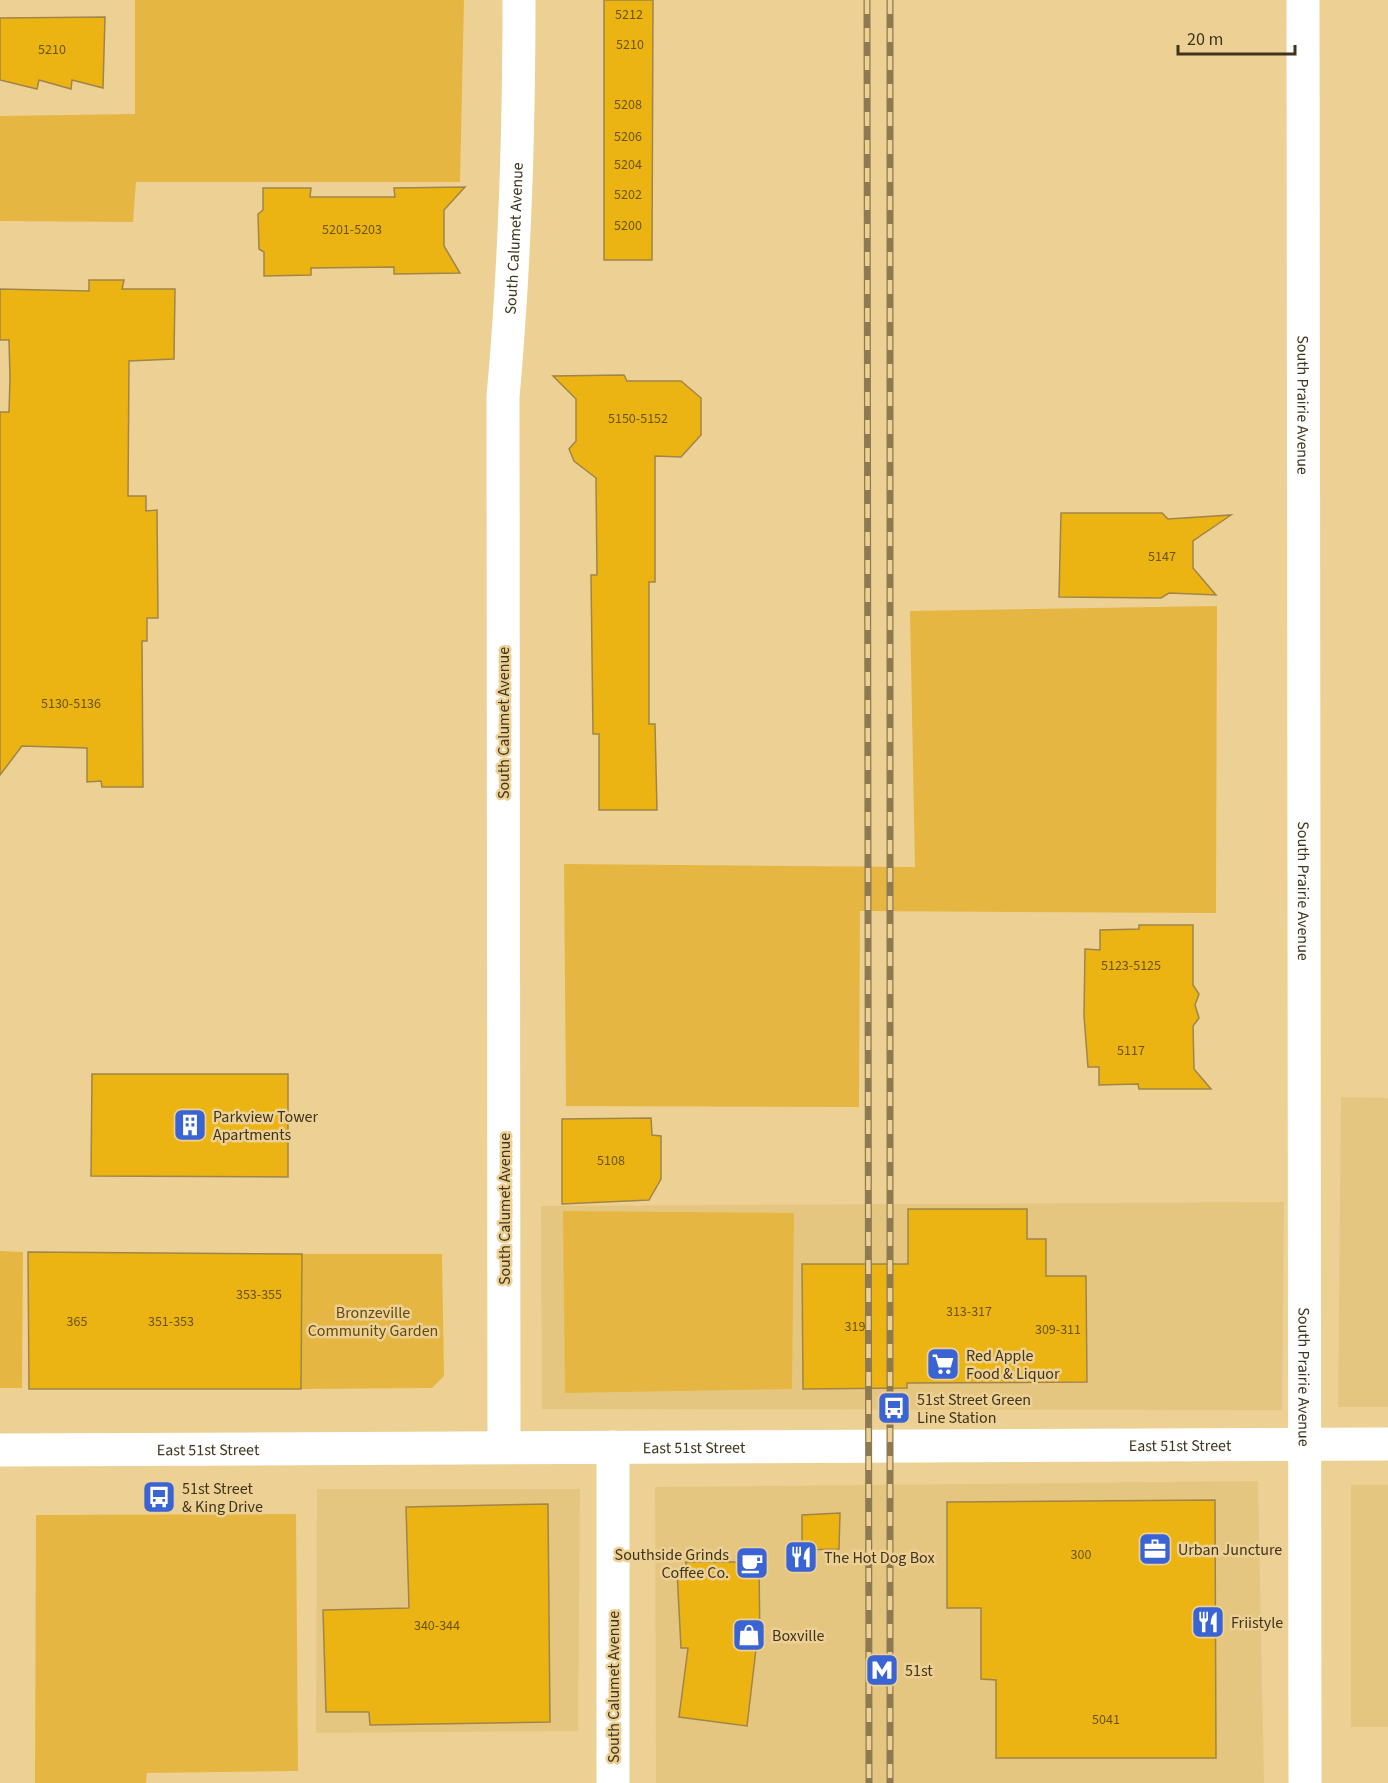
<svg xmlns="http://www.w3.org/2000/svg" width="1388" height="1783" font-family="'Source Sans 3',sans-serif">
<rect width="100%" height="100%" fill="#edd094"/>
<path fill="#e5c681" d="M1341,1097L1388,1098V1407H1338Z
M1284,1202L1282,1410L542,1409L541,1206Z
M1258,1481L1264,1783H656L655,1487Z
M1351,1485H1388V1727H1351Z
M317,1489H580L578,1731L316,1733Z"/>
<path fill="#e6b643" d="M135,0H464L460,182H136L133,222L0,221V116L135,114Z
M1217,606L1216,913L860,911L859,1107L566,1106L564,864L915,867L910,611Z
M563,1211L794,1213L792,1389L565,1393Z
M0,1251L23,1252L22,1388H0Z
M302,1254H442L444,1376L432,1388L301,1389Z
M296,1514L298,1771L147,1773L146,1783H35L36,1515Z"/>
<path fill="#ecb412" stroke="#9f854a" stroke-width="1.5" d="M604,0H653L652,260H604Z
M105,17L103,88L72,80L71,89L39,80L37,89L0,80V18Z
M465,187L444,210V246L460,273L394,274V267L311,268V275L264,276V252L259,249L258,214L263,210V188H311L310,197H395L394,188Z
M89,280H124L122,289H175L174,359L129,361L128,496H146V511L157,510L158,618H147V641H142L143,787H102L101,781L87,782V748L22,746L0,775V412H9L10,378L9,340H0V289L89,291Z
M624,375L627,381H681L701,398V435L681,457L655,456V582H649V724H655L657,810H599V734H593L591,575H597L596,478L574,461L569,449L576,441V399L553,376Z
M1061,513H1162L1168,519L1231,515L1193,541V568L1216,595L1169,593L1161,598L1059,597Z
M1139,925H1193V985L1199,994L1195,1005L1199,1018L1193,1026L1194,1069L1211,1089H1139L1138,1084L1099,1085V1067H1088L1084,1016L1085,949L1100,950V930L1139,929Z
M92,1074H288V1177L91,1176Z
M651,1118L652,1135L661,1136V1179L649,1200L562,1204V1119Z
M908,1209H1027V1239H1046V1276H1086L1087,1382L907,1383V1388L803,1389L802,1264H908Z
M28,1252L302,1254L301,1389H29Z
M1215,1500L1216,1758H996V1680L981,1679V1608H947V1502Z
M548,1504L550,1722L370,1725L369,1712H326L323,1610L409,1608L406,1507Z
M840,1513L839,1549L802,1550V1515Z
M686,1562H759L760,1649H756L747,1726L679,1717L688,1648H681L677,1571H686Z"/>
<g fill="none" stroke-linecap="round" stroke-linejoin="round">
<g stroke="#fff" stroke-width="33">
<path id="s1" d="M1303,0L1305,1783"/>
<path id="s2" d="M504,1447L503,397C515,264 519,133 519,0"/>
<path d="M613,1783V1447"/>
</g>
<path stroke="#fff" stroke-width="33" id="s3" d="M0,1450L1388,1444"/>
<g stroke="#8e7a52" stroke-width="7">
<path id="rail" d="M867,0L869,1783
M890,0V1783"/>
</g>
<use href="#rail" stroke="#edd094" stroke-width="4.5" stroke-dasharray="14" stroke-linecap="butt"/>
</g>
<defs>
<g id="building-square" transform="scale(1.725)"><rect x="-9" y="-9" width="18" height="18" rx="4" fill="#3a63d4" stroke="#edd094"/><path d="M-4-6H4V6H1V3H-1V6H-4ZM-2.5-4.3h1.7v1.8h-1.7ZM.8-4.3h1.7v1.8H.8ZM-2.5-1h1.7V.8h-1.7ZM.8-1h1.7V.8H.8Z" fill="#fff"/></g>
<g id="supermarket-square" transform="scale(1.725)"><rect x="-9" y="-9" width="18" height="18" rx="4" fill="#3a63d4" stroke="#edd094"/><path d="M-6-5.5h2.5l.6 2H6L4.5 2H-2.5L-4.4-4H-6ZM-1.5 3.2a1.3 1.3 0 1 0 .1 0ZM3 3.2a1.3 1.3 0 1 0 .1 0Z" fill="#fff"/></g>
<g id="bus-square" transform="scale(1.725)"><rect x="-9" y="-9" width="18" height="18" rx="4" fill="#3a63d4" stroke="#edd094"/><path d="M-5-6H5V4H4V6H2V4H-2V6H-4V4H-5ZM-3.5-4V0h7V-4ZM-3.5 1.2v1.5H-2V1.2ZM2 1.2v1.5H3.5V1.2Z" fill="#fff"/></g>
<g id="office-square" transform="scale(1.725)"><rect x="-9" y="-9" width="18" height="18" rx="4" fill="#3a63d4" stroke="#edd094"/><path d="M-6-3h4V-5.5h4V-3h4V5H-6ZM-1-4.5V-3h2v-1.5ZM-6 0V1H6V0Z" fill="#fff"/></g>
<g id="restaurant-square" transform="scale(1.725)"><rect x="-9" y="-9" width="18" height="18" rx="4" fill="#3a63d4" stroke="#edd094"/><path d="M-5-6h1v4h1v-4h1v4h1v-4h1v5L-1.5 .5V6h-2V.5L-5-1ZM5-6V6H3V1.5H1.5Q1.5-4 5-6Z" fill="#fff"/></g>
<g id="cafe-square" transform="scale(1.725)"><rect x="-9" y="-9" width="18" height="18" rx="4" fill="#3a63d4" stroke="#edd094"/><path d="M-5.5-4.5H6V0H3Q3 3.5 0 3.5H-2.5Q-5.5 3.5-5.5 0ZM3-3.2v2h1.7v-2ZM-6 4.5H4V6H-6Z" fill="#fff"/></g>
<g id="shop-square" transform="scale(1.725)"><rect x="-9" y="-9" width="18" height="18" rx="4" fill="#3a63d4" stroke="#edd094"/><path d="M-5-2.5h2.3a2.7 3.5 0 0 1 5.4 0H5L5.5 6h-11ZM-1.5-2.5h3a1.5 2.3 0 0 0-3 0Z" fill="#fff"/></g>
<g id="metro-square" transform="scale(1.725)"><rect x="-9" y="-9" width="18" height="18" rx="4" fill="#3a63d4" stroke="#edd094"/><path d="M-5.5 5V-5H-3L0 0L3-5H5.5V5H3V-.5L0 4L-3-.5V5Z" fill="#fff"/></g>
</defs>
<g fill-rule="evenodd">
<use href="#building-square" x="190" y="1125"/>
<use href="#supermarket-square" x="943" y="1364"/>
<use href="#bus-square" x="894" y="1408"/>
<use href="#bus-square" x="159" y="1497"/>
<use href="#office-square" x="1155" y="1549"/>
<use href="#restaurant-square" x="801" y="1557"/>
<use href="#cafe-square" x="752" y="1563"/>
<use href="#restaurant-square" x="1208" y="1622"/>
<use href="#shop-square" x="749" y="1635"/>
<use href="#metro-square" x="882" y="1670"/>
</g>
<g text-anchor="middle" stroke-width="5" stroke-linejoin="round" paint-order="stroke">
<g font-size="14" fill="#6a541a">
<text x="629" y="19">5212</text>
<text x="630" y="49">5210</text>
<text x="52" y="54">5210</text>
<text x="628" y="109">5208</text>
<text x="628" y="141">5206</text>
<text x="628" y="169">5204</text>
<text x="628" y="199">5202</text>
<text x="628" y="230">5200</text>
<text x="352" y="234">5201-5203</text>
<text x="638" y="423">5150-5152</text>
<text x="1162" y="561">5147</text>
<text x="71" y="708">5130-5136</text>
<text x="1131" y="970">5123-5125</text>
<text x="1131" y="1055">5117</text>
<text x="611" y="1165">5108</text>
<text x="259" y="1299">353-355</text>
<text x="969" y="1316">313-317</text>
<text x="77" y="1326">365</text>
<text x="171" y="1326">351-353</text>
<text x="855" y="1331">319</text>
<text x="1058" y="1334">309-311</text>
<text x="1081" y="1559">300</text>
<text x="437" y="1630">340-344</text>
<text x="1106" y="1724">5041</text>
</g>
<g font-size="16" fill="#3f341c" stroke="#edd094">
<text dy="6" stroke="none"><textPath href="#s2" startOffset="1209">South Calumet Avenue</textPath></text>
<text dy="6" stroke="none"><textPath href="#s1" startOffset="405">South Prairie Avenue</textPath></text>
<text transform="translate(503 723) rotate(-90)" y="6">South Calumet Avenue</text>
<text dy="6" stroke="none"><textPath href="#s1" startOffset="891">South Prairie Avenue</textPath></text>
<text transform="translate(504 1209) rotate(-90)" y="6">South Calumet Avenue</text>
<text dy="6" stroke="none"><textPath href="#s1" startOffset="1377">South Prairie Avenue</textPath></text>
<text dy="6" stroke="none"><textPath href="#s3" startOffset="1180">East 51st Street</textPath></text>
<text dy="6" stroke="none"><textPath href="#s3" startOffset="694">East 51st Street</textPath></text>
<text dy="6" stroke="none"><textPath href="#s3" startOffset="208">East 51st Street</textPath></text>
<text transform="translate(613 1687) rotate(-90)" y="6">South Calumet Avenue</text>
</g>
<g font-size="16" fill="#3f341c" stroke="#edd094" text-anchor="start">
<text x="213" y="1122">Parkview Tower<tspan x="213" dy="18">Apartments</tspan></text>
<text x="966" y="1361">Red Apple<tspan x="966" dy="18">Food &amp; Liquor</tspan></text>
<text x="917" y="1405">51st Street Green<tspan x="917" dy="18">Line Station</tspan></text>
<text x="182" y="1494">51st Street<tspan x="182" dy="18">&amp; King Drive</tspan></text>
<text x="1178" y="1555">Urban Juncture</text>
<text x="729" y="1560" text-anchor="end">Southside Grinds<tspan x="729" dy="18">Coffee Co.</tspan></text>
<text x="824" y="1563">The Hot Dog Box</text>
<text x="1231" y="1628">Friistyle</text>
<text x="772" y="1641">Boxville</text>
<text x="905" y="1676">51st</text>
</g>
<g font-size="16" fill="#614a13" stroke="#edd094">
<text x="373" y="1318">Bronzeville<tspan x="373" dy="18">Community Garden</tspan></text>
</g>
</g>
<path d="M1178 45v9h117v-9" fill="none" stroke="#3f341c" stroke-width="3"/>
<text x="1187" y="45" font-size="18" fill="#3f341c" stroke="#edd094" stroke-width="4.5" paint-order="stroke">20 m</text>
</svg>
